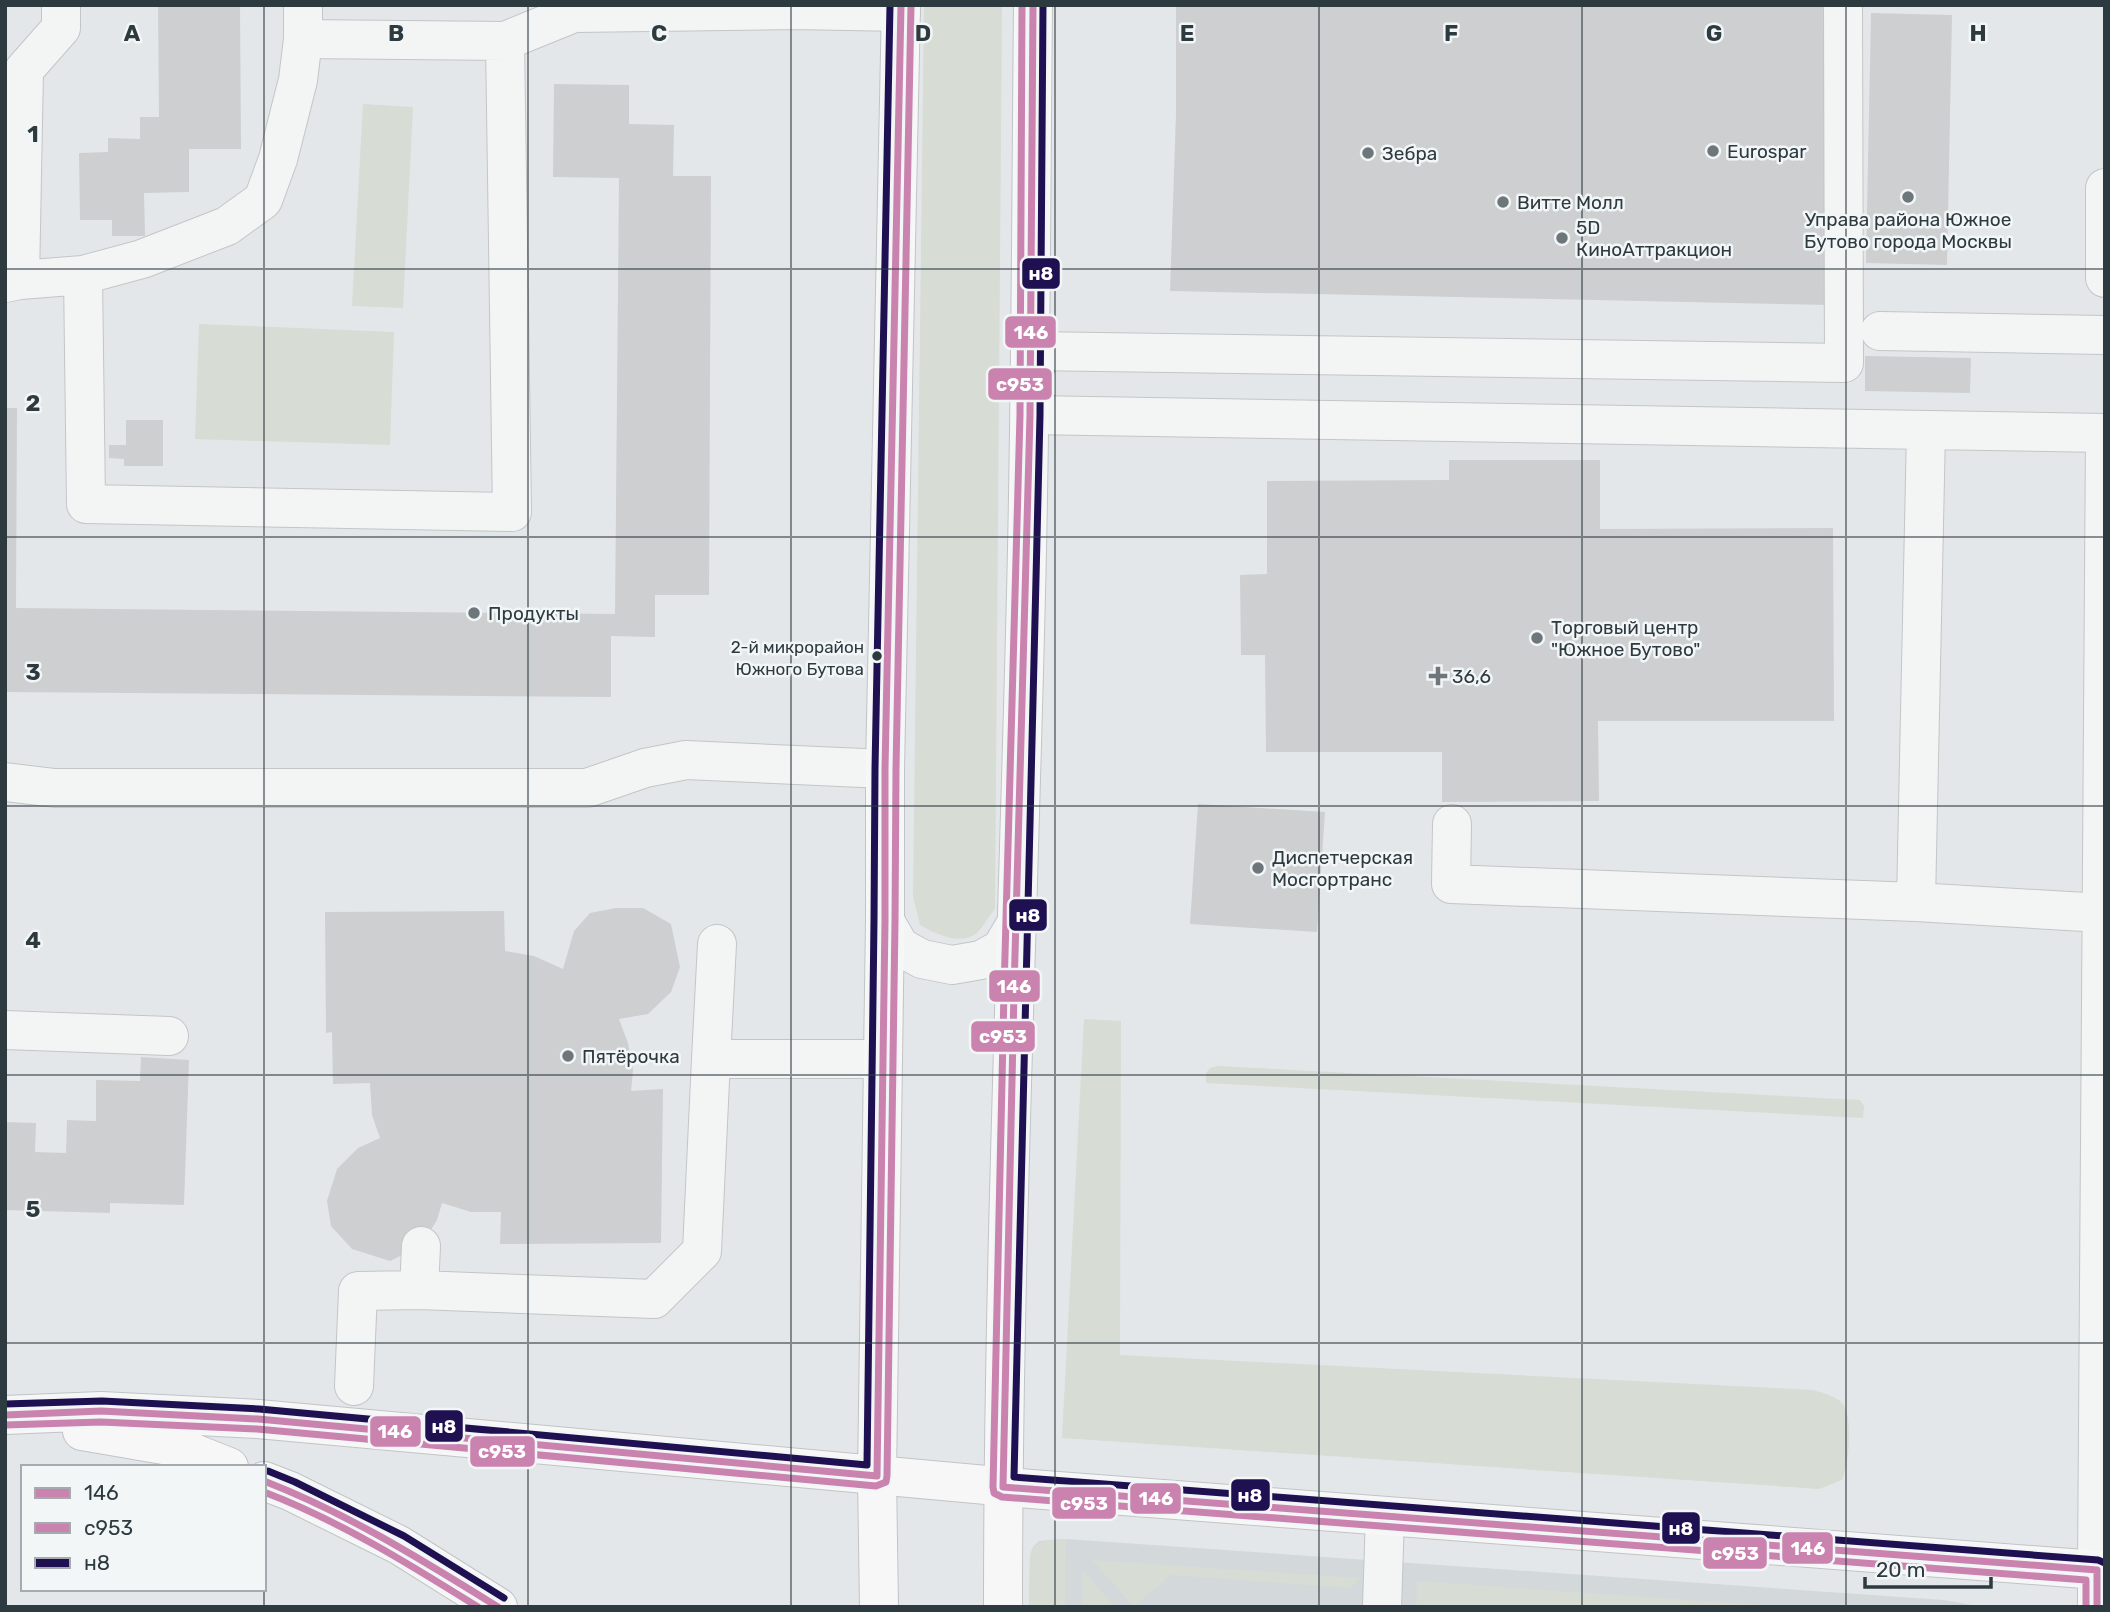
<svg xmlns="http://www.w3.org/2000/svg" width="2110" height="1612" font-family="Rubik,sans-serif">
<rect width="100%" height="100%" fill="#e4e7e9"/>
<path fill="#d3d8db" d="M1066,1539L1944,1600L1983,1607H1029L1030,1555L1033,1547L1039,1541Z"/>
<path fill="#d7dcd5" d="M924,5H1002L995,909C989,916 984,925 978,932C961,947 936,934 920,925L913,897Z
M363,104L413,107L403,308L352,306Z
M199,324L394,332L390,445L195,439Z
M1084,1019L1121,1021L1120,1355L1813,1390C1823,1393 1836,1396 1843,1404C1853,1417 1849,1466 1842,1480L1819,1489L1062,1438Z
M1218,1066L1860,1100L1864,1106L1863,1118L1206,1083V1073L1210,1068Z
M1066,1539L1065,1607H1029L1030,1555C1036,1538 1050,1540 1066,1539Z
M1092,1560L1360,1578L1351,1588L1171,1575L1134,1607Z
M1083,1570L1115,1607H1082Z
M1417,1581L1789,1607H1416Z"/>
<path fill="#cdcfd1" d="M158,5H240L241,149H189V192L144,193L145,236H112V220H80L79,153L108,152V138L140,139V117H159Z
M1176,5H1837L1830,305L1170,291L1176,114Z
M1871,13L1952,15L1947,265L1866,263Z
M554,84L629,85V124L674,125L673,176H711L709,595H655V637L611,636V697L5,692V408H17L16,608L615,614L619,178L553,177Z
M1865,356L1971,358L1970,393L1865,391Z
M126,420H163V466H124V459L109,458V445H126Z
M1449,460H1600V529L1833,528L1834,721H1598L1599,801L1442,802V752H1266L1265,655H1241L1240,575L1267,574V481L1449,480Z
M1198,804L1325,812L1317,932L1190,924Z
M616,908H643L671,924L680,967L671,992L648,1014L619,1019L628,1043L633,1070L631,1091L663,1089L661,1243L500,1244L501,1212H471L442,1203L437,1220L421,1246L390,1261L352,1249L331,1226L327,1201L337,1169L358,1148L380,1138L372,1115L370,1083L333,1084L332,1032L326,1033L325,912L504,911L505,951L534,956L563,969L574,931L590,913Z
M141,1057L189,1060L184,1205L110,1203V1213L5,1210V1122L36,1123L35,1152L66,1153L67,1120L96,1121V1080L140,1081Z"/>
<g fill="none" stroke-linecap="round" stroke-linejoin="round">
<g stroke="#c3c5c7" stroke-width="40">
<path id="minor" d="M303,39L505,41L574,13L796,10L901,12
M2105,188V278
M83,275L86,504L512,512L505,41
M20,280L24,70L61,28V5
M5,283L20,280L83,275L142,259L227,226L263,200L278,159L298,80L303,39V5
M1880,331L2105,335
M1030,351L1844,363L1843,5
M1030,415L2105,433
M2105,436L2097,1570H2105
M5,782L55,788H587L645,768L686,760L885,769
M1452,824L1451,884L1916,902L2102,913
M1916,902L1926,430
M885,921L900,947L922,959L952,965L981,960L1001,949L1017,922
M5,1030L169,1036
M711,1059L717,944
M419,1290L421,1246
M354,1386L358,1291L419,1290L654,1299L702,1251L711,1059H883
M1382,1607L1385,1516"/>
</g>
<g stroke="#c1c4c6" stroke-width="40">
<path id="major" d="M5,1415L101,1411L258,1419L1031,1489L2097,1570V1607
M82,1431L181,1448L229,1467
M264,1481L290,1491L399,1545L498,1607
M879,1607L877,1476L885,921V769L901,5
M1003,1607C1003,1269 1018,931 1026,593C1031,397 1031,201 1033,5"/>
</g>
<use href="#minor" stroke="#f3f5f5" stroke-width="38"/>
<use href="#major" stroke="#f7f7f7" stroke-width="38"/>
<g stroke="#f3f6f7" stroke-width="12">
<path id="bus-1" d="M1033,5L1030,415L1014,991L1003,1487L2097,1570V1607
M5,1415L101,1411L258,1419L877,1476L885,921V769L901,5
M264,1481C347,1513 422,1560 498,1607"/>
</g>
<g stroke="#f3f6f7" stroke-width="12">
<path id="bus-2" d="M1022,5L1020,415L1004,991L993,1487L994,1493L1002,1497L2086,1580V1607
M5,1425L101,1422L257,1429L876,1486L886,1482L887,1476L895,921L896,769L911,5
M264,1492C340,1521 409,1564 478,1607"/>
</g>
<g stroke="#f3f6f7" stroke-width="12">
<path id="bus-3" d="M1043,5L1040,415L1014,1477L2098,1560L2105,1563
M5,1404L102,1401L259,1409L867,1465L874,921L875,769L890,5
M268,1471L295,1482L404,1536L504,1598"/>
</g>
<use href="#bus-1" stroke="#ca82ae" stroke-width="7"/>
<use href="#bus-2" stroke="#ca82ae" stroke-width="7"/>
<use href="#bus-3" stroke="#1f1051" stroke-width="7"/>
</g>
<path fill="none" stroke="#2d3a40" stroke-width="2" stroke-opacity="0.55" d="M264,5V1467M528,5V1607M791,5V1607M1055,5V1607M1319,5V1607M1582,5V1607M1846,5V1607M5,269H2105M5,537H2105M5,806H2105M5,1075H2105M5,1343H2105M264,1589V1607"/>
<g fill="#6d777b" stroke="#f3f6f7" stroke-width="2.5">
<circle cx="1713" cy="151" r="7"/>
<circle cx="1368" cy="153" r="7"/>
<circle cx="1908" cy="197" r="7"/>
<circle cx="1503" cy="202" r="7"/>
<circle cx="1562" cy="238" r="7"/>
<circle cx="474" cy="613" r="7"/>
<circle cx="1537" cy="638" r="7"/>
<path d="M1434.5 665.5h7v7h7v7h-7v7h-7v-7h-7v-7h7z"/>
<circle cx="1258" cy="868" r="7"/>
<circle cx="568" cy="1056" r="7"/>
</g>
<circle fill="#2d3a40" stroke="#f3f6f7" stroke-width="2.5" cx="877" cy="656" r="6"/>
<g text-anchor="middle" stroke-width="5" stroke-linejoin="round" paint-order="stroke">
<g font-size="17" fill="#2d3a40" stroke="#f3f6f7" text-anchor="end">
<text x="864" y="653">2-й микрорайон<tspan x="864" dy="22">Южного Бутова</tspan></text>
</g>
<g font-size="19" fill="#2d3a40" stroke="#f3f6f7" text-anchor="start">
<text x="1727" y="158">Eurospar</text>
<text x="1382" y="160">Зебра</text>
<text x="1517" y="209">Витте Молл</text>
<text x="1908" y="226" text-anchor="middle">Управа района Южное<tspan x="1908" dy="22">Бутово города Москвы</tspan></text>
<text x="1576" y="234">5D<tspan x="1576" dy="22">КиноАттракцион</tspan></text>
<text x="488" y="620">Продукты</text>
<text x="1551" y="634">Торговый центр<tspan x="1551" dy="22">"Южное Бутово"</tspan></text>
<text x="1452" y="683">36,6</text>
<text x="1272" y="864">Диспетчерская<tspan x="1272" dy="22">Мосгортранс</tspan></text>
<text x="582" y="1063">Пятёрочка</text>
</g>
</g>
<g font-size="23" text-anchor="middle" font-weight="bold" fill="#2d3a40" stroke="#f3f6f7" stroke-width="5" stroke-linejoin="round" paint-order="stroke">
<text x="132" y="41">A</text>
<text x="396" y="41">B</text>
<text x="659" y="41">C</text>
<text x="923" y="41">D</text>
<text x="1187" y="41">E</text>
<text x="1451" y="41">F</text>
<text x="1714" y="41">G</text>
<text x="1978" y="41">H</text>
<text x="33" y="142">1</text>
<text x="33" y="411">2</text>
<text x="33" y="680">3</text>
<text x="33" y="948">4</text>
<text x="33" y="1217">5</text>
</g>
<g stroke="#f3f6f7" stroke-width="2.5">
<rect x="1021" y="257" width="40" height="33" rx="7" fill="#1f1051"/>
<rect x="1004" y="315" width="53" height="34" rx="7" fill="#ca82ae"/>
<rect x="987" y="367" width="66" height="34" rx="7" fill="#ca82ae"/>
<rect x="1008" y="898" width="40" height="34" rx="7" fill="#1f1051"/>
<rect x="988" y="969" width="53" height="34" rx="7" fill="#ca82ae"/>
<rect x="970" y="1020" width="66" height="33" rx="7" fill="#ca82ae"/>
<rect x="424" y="1409" width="40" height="34" rx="7" fill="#1f1051"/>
<rect x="369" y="1415" width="53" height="33" rx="7" fill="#ca82ae"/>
<rect x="469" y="1435" width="67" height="33" rx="7" fill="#ca82ae"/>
<rect x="1230" y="1478" width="41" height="34" rx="7" fill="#1f1051"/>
<rect x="1129" y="1482" width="53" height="33" rx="7" fill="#ca82ae"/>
<rect x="1051" y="1486" width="66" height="34" rx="7" fill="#ca82ae"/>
<rect x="1661" y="1511" width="40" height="34" rx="7" fill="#1f1051"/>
<rect x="1781" y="1531" width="53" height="34" rx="7" fill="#ca82ae"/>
<rect x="1702" y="1536" width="66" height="34" rx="7" fill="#ca82ae"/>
</g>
<g font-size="19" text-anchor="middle" font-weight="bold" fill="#fff">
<text x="1041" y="280">н8</text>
<text x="1031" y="339">146</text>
<text x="1020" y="391">с953</text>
<text x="1028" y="922">н8</text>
<text x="1014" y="993">146</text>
<text x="1003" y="1043">с953</text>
<text x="444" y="1433">н8</text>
<text x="395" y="1438">146</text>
<text x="502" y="1458">с953</text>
<text x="1250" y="1502">н8</text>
<text x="1156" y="1505">146</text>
<text x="1084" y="1510">с953</text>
<text x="1681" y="1535">н8</text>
<text x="1808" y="1555">146</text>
<text x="1735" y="1560">с953</text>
</g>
<rect width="2110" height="1612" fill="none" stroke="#2d3a40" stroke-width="14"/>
<rect x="21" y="1465" width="245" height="126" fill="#f3f6f7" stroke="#a4abae" stroke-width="2"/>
<rect x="35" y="1488" width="35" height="10" fill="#ca82ae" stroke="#a4abae" stroke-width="2"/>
<text x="84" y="1500" font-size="21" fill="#2d3a40">146</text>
<rect x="35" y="1523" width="35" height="10" fill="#ca82ae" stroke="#a4abae" stroke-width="2"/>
<text x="84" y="1535" font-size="21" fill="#2d3a40">с953</text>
<rect x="35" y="1558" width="35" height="10" fill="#1f1051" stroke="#a4abae" stroke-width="2"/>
<text x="84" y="1570" font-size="21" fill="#2d3a40">н8</text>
<path d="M1865 1577v10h126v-10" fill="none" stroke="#2d3a40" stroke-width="3.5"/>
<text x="1876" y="1577" font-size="21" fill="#2d3a40" stroke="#f3f6f7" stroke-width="5" paint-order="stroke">20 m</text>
</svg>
